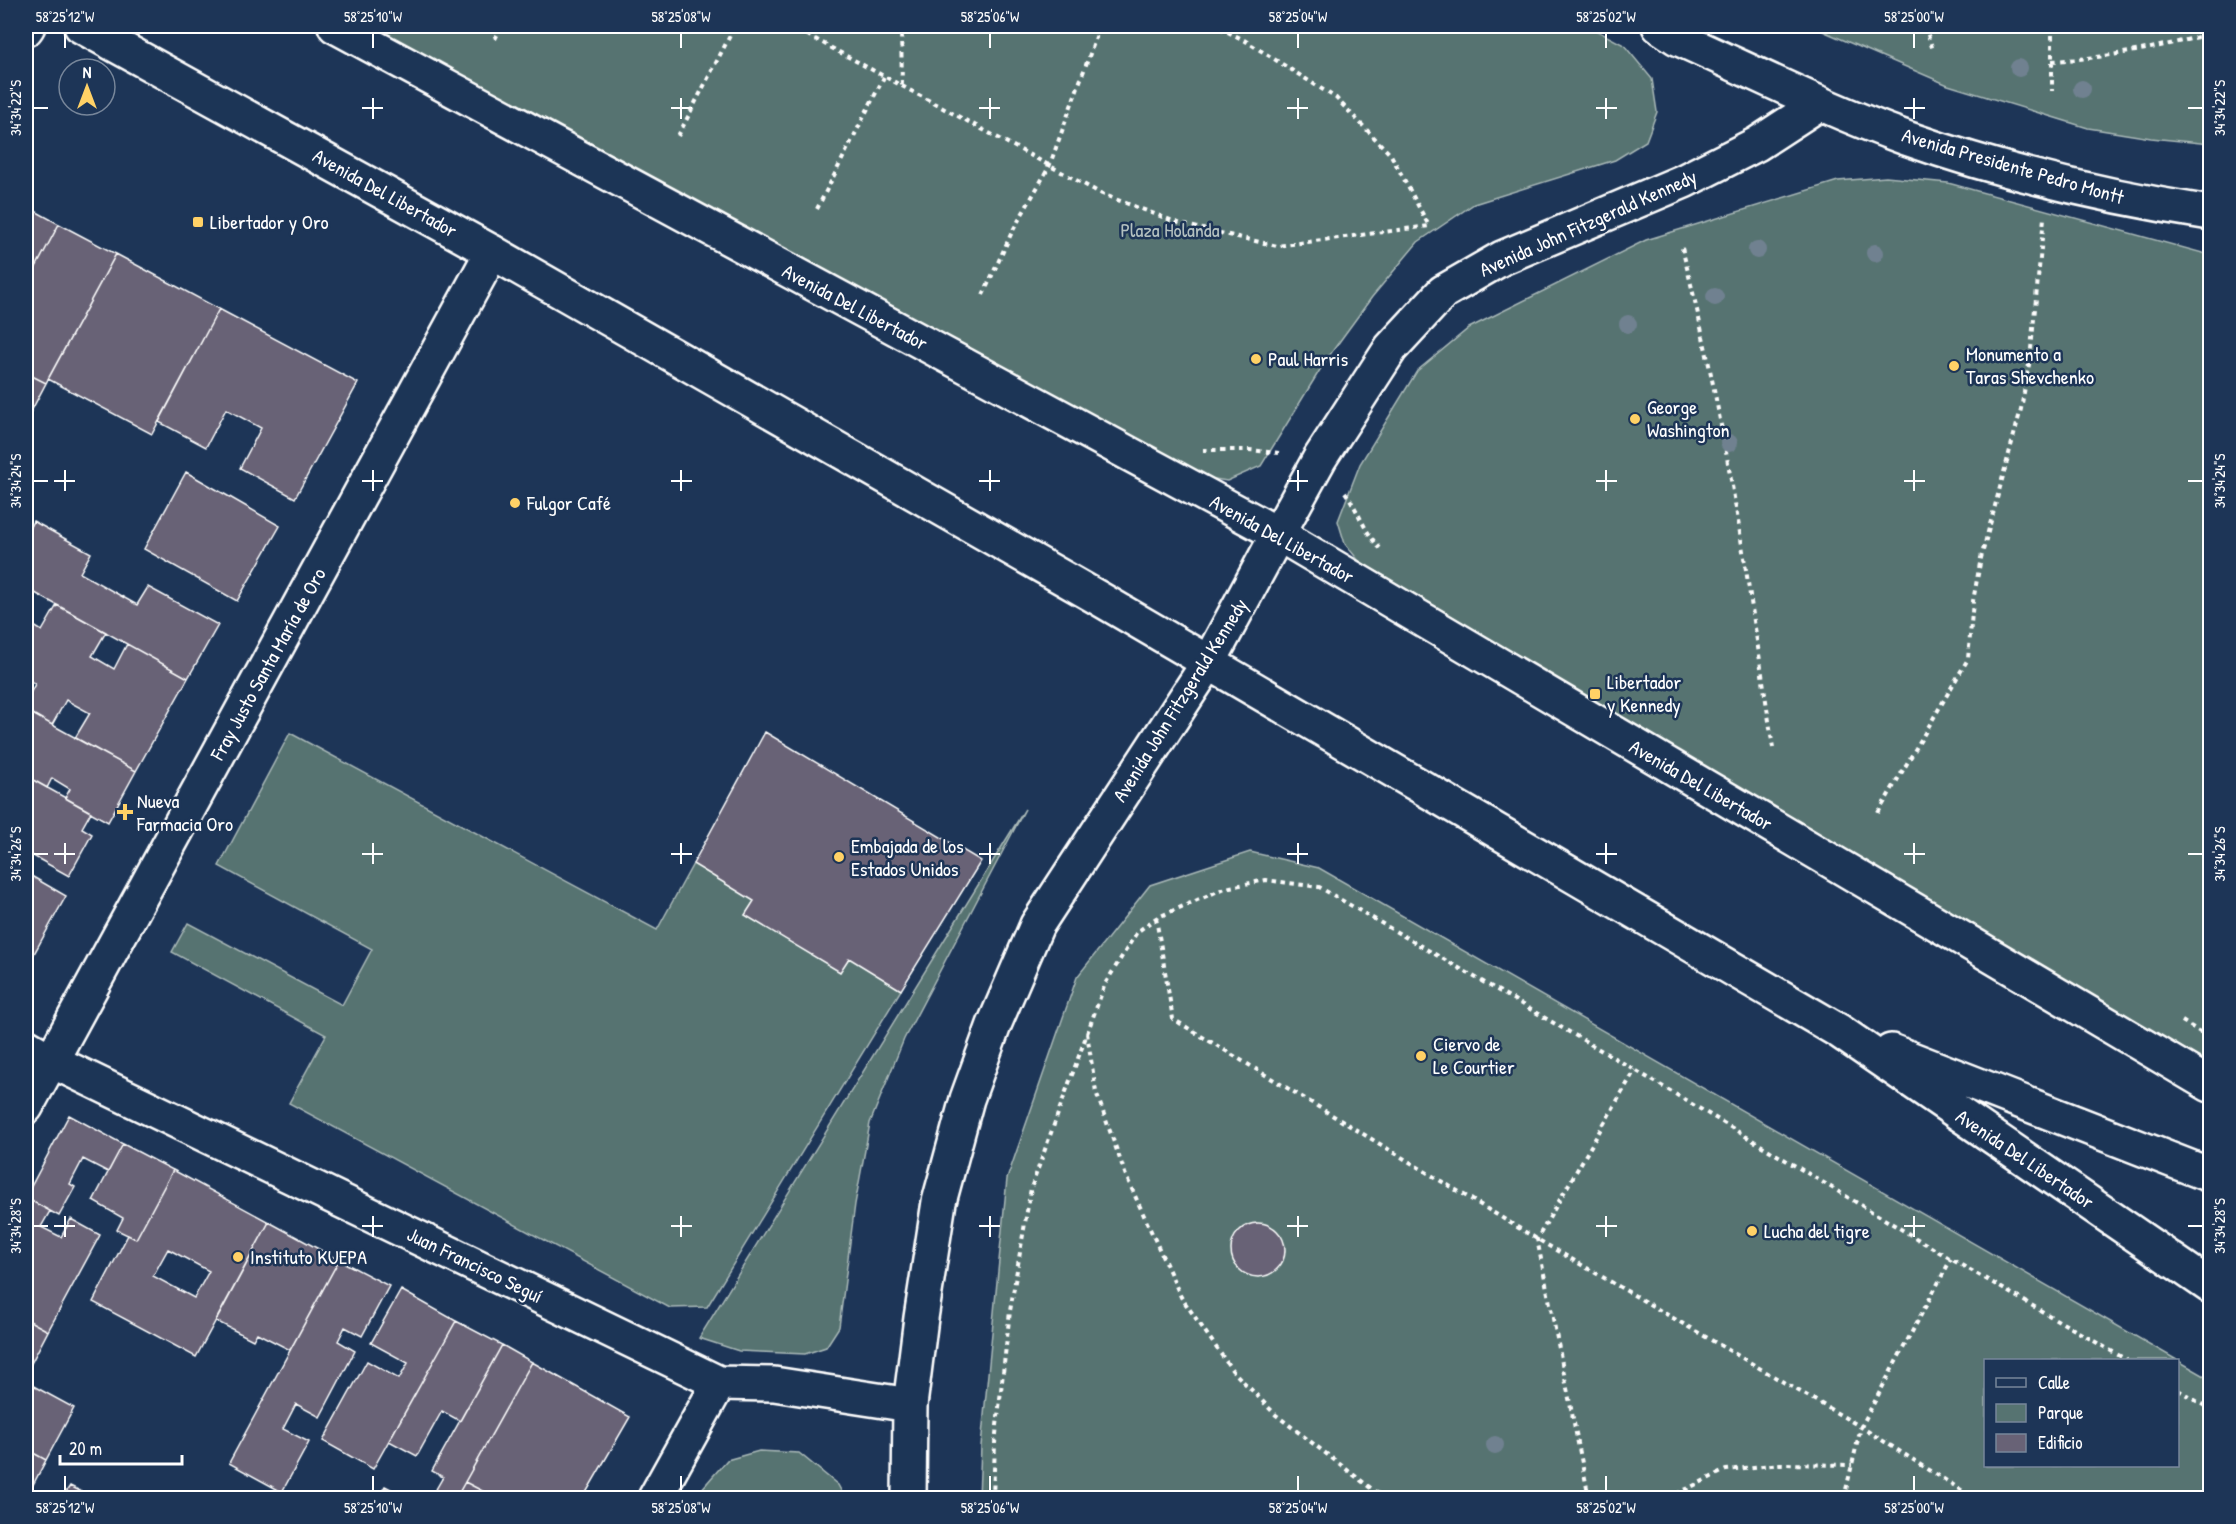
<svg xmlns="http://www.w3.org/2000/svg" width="2236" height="1524" font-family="'Patrick Hand',sans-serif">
<rect width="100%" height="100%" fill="#1d3557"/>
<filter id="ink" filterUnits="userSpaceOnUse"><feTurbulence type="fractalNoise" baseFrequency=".0167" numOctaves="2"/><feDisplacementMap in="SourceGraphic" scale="12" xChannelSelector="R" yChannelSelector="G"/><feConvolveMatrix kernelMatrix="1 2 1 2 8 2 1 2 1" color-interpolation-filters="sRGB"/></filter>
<g filter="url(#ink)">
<path fill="#567371" stroke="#aab9b8" stroke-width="1.5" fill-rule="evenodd" d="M368,26H1588L1624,45L1652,79L1657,112L1646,141L1615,160L1474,204L1418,242L1372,297L1326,360L1261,466L1227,481L1196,476Z
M1811,26H2210V144L2151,138L2088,128L1948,85Z
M1886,177L1948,183L2210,255V1066L1359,561L1345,544L1338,521L1360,464L1417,371L1469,328L1646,240L1838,181Z
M290,733L657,930L693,864L754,901L745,915L840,972L849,958L901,990L707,1307L670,1308L289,1103L326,1035L172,952L188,923L342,1005L372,949L219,866Z
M1025,809L904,1039L870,1123L855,1204L839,1327L826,1347L805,1354L739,1351L699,1338Z
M1250,852L1319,868L2210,1379V1498H979L981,1446L1007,1179L1077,977L1150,885ZM1986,1360H2178V1466H1986Z
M759,1451L799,1453L838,1485L845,1498H694L727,1460Z"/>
<path fill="#686276" stroke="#fff" stroke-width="1.5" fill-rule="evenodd" d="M26,206L59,224L26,286Z
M59,224L116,254L46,383L26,373V286Z
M116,254L219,309L152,434L48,379Z
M219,309L358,383L295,498L240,468L261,428L226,409L206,447L159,422Z
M26,373L46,383L26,421Z
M186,472L280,526L237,601L144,549Z
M33,521L91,553L80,573L137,605L148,587L218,625L188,678L26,588V535Z
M26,588L34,593L26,608Z
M57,605L106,632L92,656L114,669L127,644L188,678L136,771L75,738L90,713L66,700L52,725L26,710V701L35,684L26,678V621L42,631Z
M27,711L136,771L108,822L65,798L70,789L52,778L47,788L26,776Z
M765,732L981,861L901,990L849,958L840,972L745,915L754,901L693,864Z
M26,776L91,812L82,828L92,834L69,876L26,852Z
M26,873L66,896L26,968Z
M69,1115L123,1144L108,1172L83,1159L70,1184L75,1187L59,1216L26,1198V1196Z
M123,1144L173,1170L136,1239L117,1230L123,1218L93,1201Z
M173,1170L269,1222L196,1357L93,1302L128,1235L136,1239ZM168,1249L209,1271L194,1298L153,1276Z
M26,1198L50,1211L41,1227L61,1237L71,1219L100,1235L48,1331L26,1319Z
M269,1222L339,1260L290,1350L257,1333L253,1340L216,1321Z
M1231 1250a27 27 0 1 1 54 0a27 27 0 1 1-54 0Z
M339,1260L389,1286L362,1336L345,1327L338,1341L355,1351L320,1417L296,1404L283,1429L309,1442L282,1492L229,1463Z
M401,1290L456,1321L373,1469L323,1441L367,1361L399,1379L408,1363L371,1343Z
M26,1319L48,1331L26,1373Z
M456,1321L502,1345L460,1421L442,1411L417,1456L389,1441Z
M502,1345L532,1362L456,1498H431L443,1477L432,1471Z
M532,1362L630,1417L583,1498H496L465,1482Z
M26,1382L74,1408L46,1460L26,1449Z
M26,1449L46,1460L26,1498Z
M465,1482L496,1498H456Z
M70,1486L94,1498H62Z
M385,1486L408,1498H378Z"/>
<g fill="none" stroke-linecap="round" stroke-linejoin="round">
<g stroke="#fff" stroke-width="38">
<path id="street" d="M1659,26L1677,38C1753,72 1828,110 1906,138C2005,173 2108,197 2210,213
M26,29L28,26
M1278,534L1320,458L1391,348L1443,292L1502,258L1684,181L1757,144L1820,103
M26,1046L52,1061L719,1383L774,1384L910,1405
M26,1107L492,252
M655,1498L719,1383"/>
</g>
<g stroke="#fff" stroke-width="38">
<path id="secondary" d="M909,1498L910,1405L921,1318L939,1202L967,1099L994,1025L1037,925L1209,662L1278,534"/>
</g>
<g stroke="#fff" stroke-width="38">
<path id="primary" d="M81,26L492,252L1100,599L1839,1031L2210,1286
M335,26L1278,534L2210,1085
M1891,1051L2210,1175"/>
</g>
<path stroke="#fff" stroke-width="4" stroke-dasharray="4.5 4.5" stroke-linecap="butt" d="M791,26L1102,194L1181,224L1277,246L1429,226L1391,155L1336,98L1244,40L1216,26
M901,26L902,87
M1925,26L1933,50
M2052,26V91
M495,39L502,26
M2052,61C2108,58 2156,48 2210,34
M678,136L735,26
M817,209L884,77
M1682,248C1724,412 1748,580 1773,748
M983,295L1012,232L1049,167L1100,26
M1203,450H1249L1279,453
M1345,492C1359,511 1364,532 1380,548
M1878,813L1968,659L1973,601L1981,558L2021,409L2030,359L2044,218
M1156,918L1173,1019L1537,1239L1861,1427L1974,1498
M2182,1021L2210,1038
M1087,1033L1096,1092L1126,1176L1181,1297L1232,1370L1276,1415L1381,1496
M2178,1390L2210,1409
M993,1498L995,1443L1010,1311L1031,1188L1105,984L1137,932L1156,918L1225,888L1266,880L1319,887L1635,1070L1951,1259L2127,1360
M1375,1498L1381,1496L1412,1498
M1589,1498L1537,1239L1635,1070
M1668,1498L1726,1470L1780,1464L1852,1465
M1844,1498L1861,1427L1951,1259"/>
<use href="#street" stroke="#1d3557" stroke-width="33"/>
<use href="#secondary" stroke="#1d3557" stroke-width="33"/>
<use href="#primary" stroke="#1d3557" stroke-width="33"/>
</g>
<g fill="#708190">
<circle cx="2019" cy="68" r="9"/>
<circle cx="2082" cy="89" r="9"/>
<circle cx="1757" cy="250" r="9"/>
<circle cx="1875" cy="253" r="9"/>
<circle cx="1715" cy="297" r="9"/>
<circle cx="1628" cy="324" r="9"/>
<circle cx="1729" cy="443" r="9"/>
<circle cx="1495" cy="1445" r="9"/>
</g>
</g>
<path fill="none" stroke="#fff" stroke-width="2" d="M65,33V48M373,33V48M681,33V48M990,33V48M1298,33V48M1606,33V48M1914,33V48M373,98V119M681,98V119M990,98V119M1298,98V119M1606,98V119M1914,98V119M33,108H48M362,108H383M671,108H692M979,108H1000M1287,108H1308M1596,108H1617M1904,108H1925M2188,108H2203M65,470V491M373,470V491M681,470V491M990,470V491M1298,470V491M1606,470V491M1914,470V491M33,481H48M54,481H75M362,481H383M671,481H692M979,481H1000M1287,481H1308M1596,481H1617M1904,481H1925M2188,481H2203M65,843V864M373,843V864M681,843V864M990,843V864M1298,843V864M1606,843V864M1914,843V864M33,854H48M54,854H75M362,854H383M671,854H692M979,854H1000M1287,854H1308M1596,854H1617M1904,854H1925M2188,854H2203M65,1216V1237M373,1216V1237M681,1216V1237M990,1216V1237M1298,1216V1237M1606,1216V1237M1914,1216V1237M33,1226H48M54,1226H75M362,1226H383M671,1226H692M979,1226H1000M1287,1226H1308M1596,1226H1617M1904,1226H1925M2188,1226H2203M65,1476V1491M373,1476V1491M681,1476V1491M990,1476V1491M1298,1476V1491M1606,1476V1491M1914,1476V1491"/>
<g fill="#ffd166" stroke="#1d3557" stroke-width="2">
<rect x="192" y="216" width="12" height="12" rx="3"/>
<circle cx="1256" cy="359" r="6"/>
<circle cx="1954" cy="366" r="6"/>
<circle cx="1635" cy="419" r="6"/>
<circle cx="515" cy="503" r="6"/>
<rect x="1589" y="688" width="12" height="12" rx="3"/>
<path d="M122 803h6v6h6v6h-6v6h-6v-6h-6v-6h6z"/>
<circle cx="839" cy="857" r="6"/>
<circle cx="1421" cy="1056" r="6"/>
<circle cx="1752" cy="1231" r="6"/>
<circle cx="238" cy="1257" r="6"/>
</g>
<g text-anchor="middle" stroke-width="5" stroke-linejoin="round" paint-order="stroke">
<g font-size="20" fill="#fff" stroke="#1d3557">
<text transform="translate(2013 166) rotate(16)" y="7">Avenida Presidente Pedro Montt</text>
<text transform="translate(385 193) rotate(29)" y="7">Avenida Del Libertador</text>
<text transform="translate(1588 223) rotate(-24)" y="7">Avenida John Fitzgerald Kennedy</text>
<text transform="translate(855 307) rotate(28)" y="7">Avenida Del Libertador</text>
<text transform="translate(1282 539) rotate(29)" y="7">Avenida Del Libertador</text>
<text transform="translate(268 664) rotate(-61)" y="7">Fray Justo Santa María de Oro</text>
<text transform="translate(1180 700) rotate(-58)" y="7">Avenida John Fitzgerald Kennedy</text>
<text transform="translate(1701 785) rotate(30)" y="7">Avenida Del Libertador</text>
<text transform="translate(2025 1159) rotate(34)" y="7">Avenida Del Libertador</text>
<text transform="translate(475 1265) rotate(26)" y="7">Juan Francisco Seguí</text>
</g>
<g font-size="20" fill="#fff" stroke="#1d3557" text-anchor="start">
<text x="210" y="229">Libertador y Oro</text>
<text x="1966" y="361">Monumento a<tspan x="1966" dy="23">Taras Shevchenko</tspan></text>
<text x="1268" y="366">Paul Harris</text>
<text x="1647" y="414">George<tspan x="1647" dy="23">Washington</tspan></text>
<text x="527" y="510">Fulgor Café</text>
<text x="1607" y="689">Libertador<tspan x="1607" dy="23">y Kennedy</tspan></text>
<text x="137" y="808">Nueva<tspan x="137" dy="23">Farmacia Oro</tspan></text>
<text x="851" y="853">Embajada de los<tspan x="851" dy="23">Estados Unidos</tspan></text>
<text x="1433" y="1051">Ciervo de<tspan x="1433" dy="23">Le Courtier</tspan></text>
<text x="1764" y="1238">Lucha del tigre</text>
<text x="250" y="1264">Instituto KUEPA</text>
</g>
<g font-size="20" fill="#b3c0bf" stroke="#1d3557">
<text x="1170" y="237">Plaza Holanda</text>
</g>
</g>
<rect width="2236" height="1524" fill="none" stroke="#1d3557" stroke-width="66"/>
<rect x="1984" y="1359" width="195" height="108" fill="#1d3557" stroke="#77869a" stroke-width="1.5"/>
<rect x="1996" y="1378" width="30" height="9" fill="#1d3557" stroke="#77869a" stroke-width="1.5"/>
<text x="2038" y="1389" font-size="18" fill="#ffffff">Calle</text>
<rect x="1996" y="1404" width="30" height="18" fill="#567371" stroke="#77869a" stroke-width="1.5"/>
<text x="2038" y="1419" font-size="18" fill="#ffffff">Parque</text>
<rect x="1996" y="1434" width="30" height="18" fill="#686276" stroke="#77869a" stroke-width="1.5"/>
<text x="2038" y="1449" font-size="18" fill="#ffffff">Edificio</text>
<g transform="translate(87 87)"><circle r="28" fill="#1d3557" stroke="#77869a" stroke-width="1.5"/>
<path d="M0-4.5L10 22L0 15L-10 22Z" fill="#ffd166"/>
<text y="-9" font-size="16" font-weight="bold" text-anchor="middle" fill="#ffffff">N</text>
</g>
<path d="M60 1455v9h122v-9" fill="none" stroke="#ffffff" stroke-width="3"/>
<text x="69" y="1455" font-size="18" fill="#ffffff" stroke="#1d3557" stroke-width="4.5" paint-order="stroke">20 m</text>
<rect x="33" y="33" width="2170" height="1458" fill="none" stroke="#fff" stroke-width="2"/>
<g font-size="15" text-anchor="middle" fill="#fff">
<text x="65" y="22">58°25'12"W</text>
<text x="373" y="22">58°25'10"W</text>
<text x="681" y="22">58°25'08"W</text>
<text x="990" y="22">58°25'06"W</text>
<text x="1298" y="22">58°25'04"W</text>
<text x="1606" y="22">58°25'02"W</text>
<text x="1914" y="22">58°25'00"W</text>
<text transform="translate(16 108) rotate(-90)" y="5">34°34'22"S</text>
<text transform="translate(2220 108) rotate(-90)" y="5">34°34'22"S</text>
<text transform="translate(16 481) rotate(-90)" y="5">34°34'24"S</text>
<text transform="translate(2220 481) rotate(-90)" y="5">34°34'24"S</text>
<text transform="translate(16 854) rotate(-90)" y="5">34°34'26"S</text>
<text transform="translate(2220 854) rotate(-90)" y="5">34°34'26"S</text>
<text transform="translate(16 1226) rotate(-90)" y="5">34°34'28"S</text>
<text transform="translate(2220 1226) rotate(-90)" y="5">34°34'28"S</text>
<text x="65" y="1513">58°25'12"W</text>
<text x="373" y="1513">58°25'10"W</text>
<text x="681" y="1513">58°25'08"W</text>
<text x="990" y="1513">58°25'06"W</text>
<text x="1298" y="1513">58°25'04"W</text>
<text x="1606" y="1513">58°25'02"W</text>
<text x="1914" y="1513">58°25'00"W</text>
</g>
</svg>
